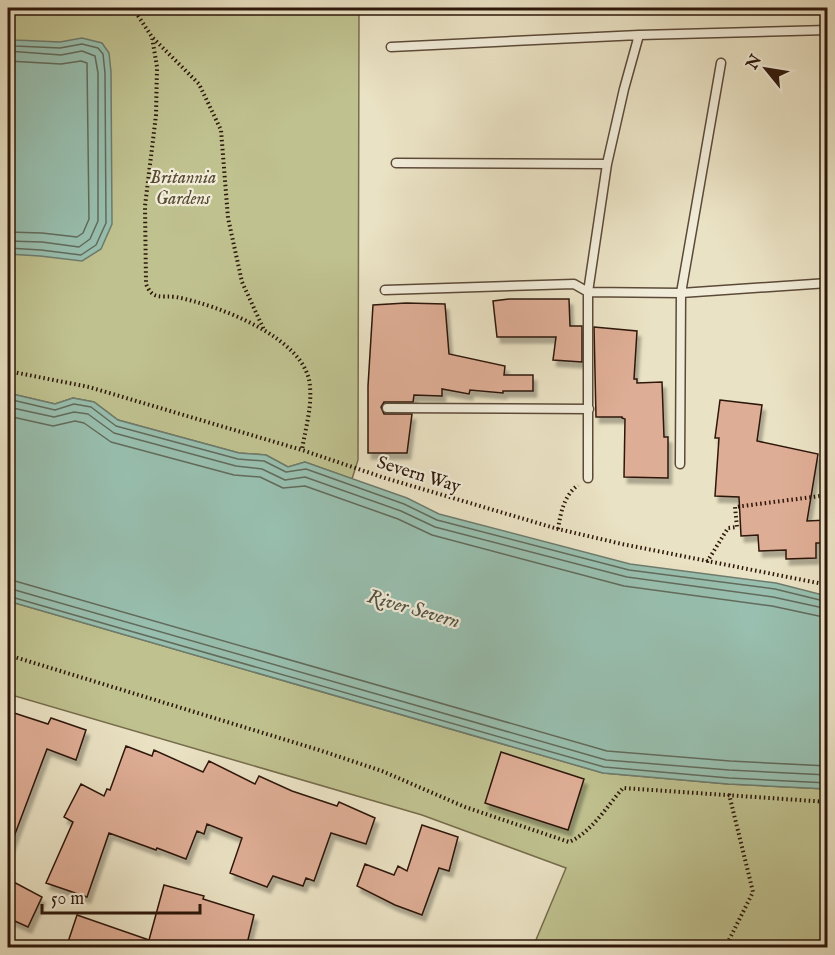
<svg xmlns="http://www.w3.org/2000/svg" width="835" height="955" font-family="'IM FELL English',serif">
<defs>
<filter id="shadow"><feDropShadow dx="3.5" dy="6" stdDeviation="1.5" flood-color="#0004"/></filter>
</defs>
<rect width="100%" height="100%" fill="#eae2c4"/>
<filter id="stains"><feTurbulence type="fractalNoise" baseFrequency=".00333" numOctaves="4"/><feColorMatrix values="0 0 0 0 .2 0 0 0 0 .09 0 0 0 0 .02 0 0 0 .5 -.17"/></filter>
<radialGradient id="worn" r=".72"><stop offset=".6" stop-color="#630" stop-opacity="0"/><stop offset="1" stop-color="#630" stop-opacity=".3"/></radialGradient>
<path fill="#bfc18f" stroke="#766c4c" stroke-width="1.5" d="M8,8H359L358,460L352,479L305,462L288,467L266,455L239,453L118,420L94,402L73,398L55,404L8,393Z
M8,601L603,773L728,784L827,789V947L703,948L695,942L678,948L533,947L566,868L422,815L8,694Z"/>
<path fill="#98bfaf" stroke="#6d7c6d" stroke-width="1.5" d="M8,37L15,40L60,42L82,38L102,43L109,53L111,72L112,224L101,249L82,261L40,256L8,254Z
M8,393L55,404L73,398L94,402L118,420L239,453L266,455L288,467L305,462L407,498L439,514L630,564L776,583L827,596V789L728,784L603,773L8,601Z"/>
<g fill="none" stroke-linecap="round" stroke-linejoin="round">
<path stroke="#626b5c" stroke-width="1.5" d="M8,44L15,46L60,48L82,44L98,48L103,54L105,73L106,223L96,245L81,255L41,250L8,248
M8,51L61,55L82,51L95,56L98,73V221L90,239L79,247L42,242L8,241
M8,61L61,64L81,61L87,63L89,219L83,233L77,237L42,233L8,232
M8,399L55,410L74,404L91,407L116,426L238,459L264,461L286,472L306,469L404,504L437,520L629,570L775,589L828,602
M8,407L54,417L74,412L88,414L114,433L236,466L262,469L285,480L305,477L401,511L435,527L627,577L773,597L828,609
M8,416L53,426L75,421L84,423L111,442L234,475L260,477L283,488L305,486L398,519L432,535L624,586L772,606L828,618
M8,579L607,751L730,761L828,766
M8,588L606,760L729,770L828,775
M8,596L604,767L729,778L828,783"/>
</g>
<path fill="#dead95" stroke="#2d170a" stroke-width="1.5" filter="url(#shadow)" d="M509,299H569L570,326H582V362L553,360L556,337H497L493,301Z
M406,303L445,304L449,354L505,366L504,375H533V391H503V393L470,390L469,394L442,389V396L414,395L413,402H384L381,407L384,414H412L407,453H368V386L373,305Z
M594,327L637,331L634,379H637V383L662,382L664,437H668V478L624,477L625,419L622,418V417H596Z
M720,400L762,405L757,441L818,454L807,521L827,520L828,543H816V558L786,559V550L759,551L758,535L741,536L739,497L715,496L719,438H715Z
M8,711L48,724L51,718L86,730L76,760L47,749L9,850L8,849Z
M126,746L152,756L154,750L203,772L209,761L255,784L259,776L292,791L337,806L339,802L375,818L366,844L331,833L314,881L306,878L303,886L273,876L267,887L230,873L242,838L207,824L204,834L197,831L186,859L157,848L156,850L109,833L87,897L46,883L73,822L64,817L81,784L104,796L107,789L110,790Z
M501,752L584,779L568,830L485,803Z
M422,825L458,837L449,871L439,868L422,915L395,905L357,886L365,864L394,875L398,866L407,871Z
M8,879L42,897L28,927L8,918Z
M164,885L204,896L203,899L254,915L246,948H66L77,915L149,940Z"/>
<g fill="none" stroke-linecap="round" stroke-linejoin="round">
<g stroke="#5c4a38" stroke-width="11">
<path id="service" d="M391,47L639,35
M396,163L607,164
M385,290L574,284L588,292L607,164L624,89L639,35L828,30
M387,408L589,409
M680,464L681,293L721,63
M588,478V292L681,293L828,283"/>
</g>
<path stroke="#2d170a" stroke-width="4" stroke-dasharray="1.5 3" stroke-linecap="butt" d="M133,8L152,37L157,67L156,115L145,206L146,284C153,301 161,295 176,297C217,305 308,338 310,387C312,408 305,430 302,450
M153,38L199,84L221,130L228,218L242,282L264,330
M8,371L89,387L302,450L385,478L558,529L622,544L828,585
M558,529C561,511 564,496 578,485
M707,562L728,528L737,527L735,507L828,495
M8,655L319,750L382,771L465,807L569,842C592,832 607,806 623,788L828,802
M725,948L753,892L729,794"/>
<use href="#service" stroke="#f1ecd9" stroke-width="8"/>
</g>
<g text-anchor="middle" stroke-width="4.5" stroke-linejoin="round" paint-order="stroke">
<g font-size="18" font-style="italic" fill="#594a32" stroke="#f1ecd9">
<text x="183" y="183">Britannia<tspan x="183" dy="21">Gardens</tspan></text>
</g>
<g font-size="18" fill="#2d170a" stroke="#f1ecd9">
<text transform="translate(419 474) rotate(17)" y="6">Severn Way</text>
</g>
<g font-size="20" font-style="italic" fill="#525244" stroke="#f1ecd9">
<text transform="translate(414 608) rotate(16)" y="7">River Severn</text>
</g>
</g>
<rect width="835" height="955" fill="none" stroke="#eae2c4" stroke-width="30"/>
<rect x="9" y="9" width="817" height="937" fill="none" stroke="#2d170a" stroke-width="3"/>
<rect x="15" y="15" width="805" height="925" fill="none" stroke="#2d170a" stroke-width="1.5"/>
<g transform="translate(766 69) rotate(300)" stroke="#f1ecd9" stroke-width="4.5" paint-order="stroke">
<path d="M0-4.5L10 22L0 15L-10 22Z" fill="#2d170a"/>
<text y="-9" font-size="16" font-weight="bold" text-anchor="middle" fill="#2d170a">N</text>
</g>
<path d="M42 904v9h158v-9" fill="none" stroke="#2d170a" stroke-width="3"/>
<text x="51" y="904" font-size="18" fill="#2d170a" stroke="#f1ecd9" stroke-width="4.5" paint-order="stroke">50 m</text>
<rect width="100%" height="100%" filter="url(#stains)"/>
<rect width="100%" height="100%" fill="url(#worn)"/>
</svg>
